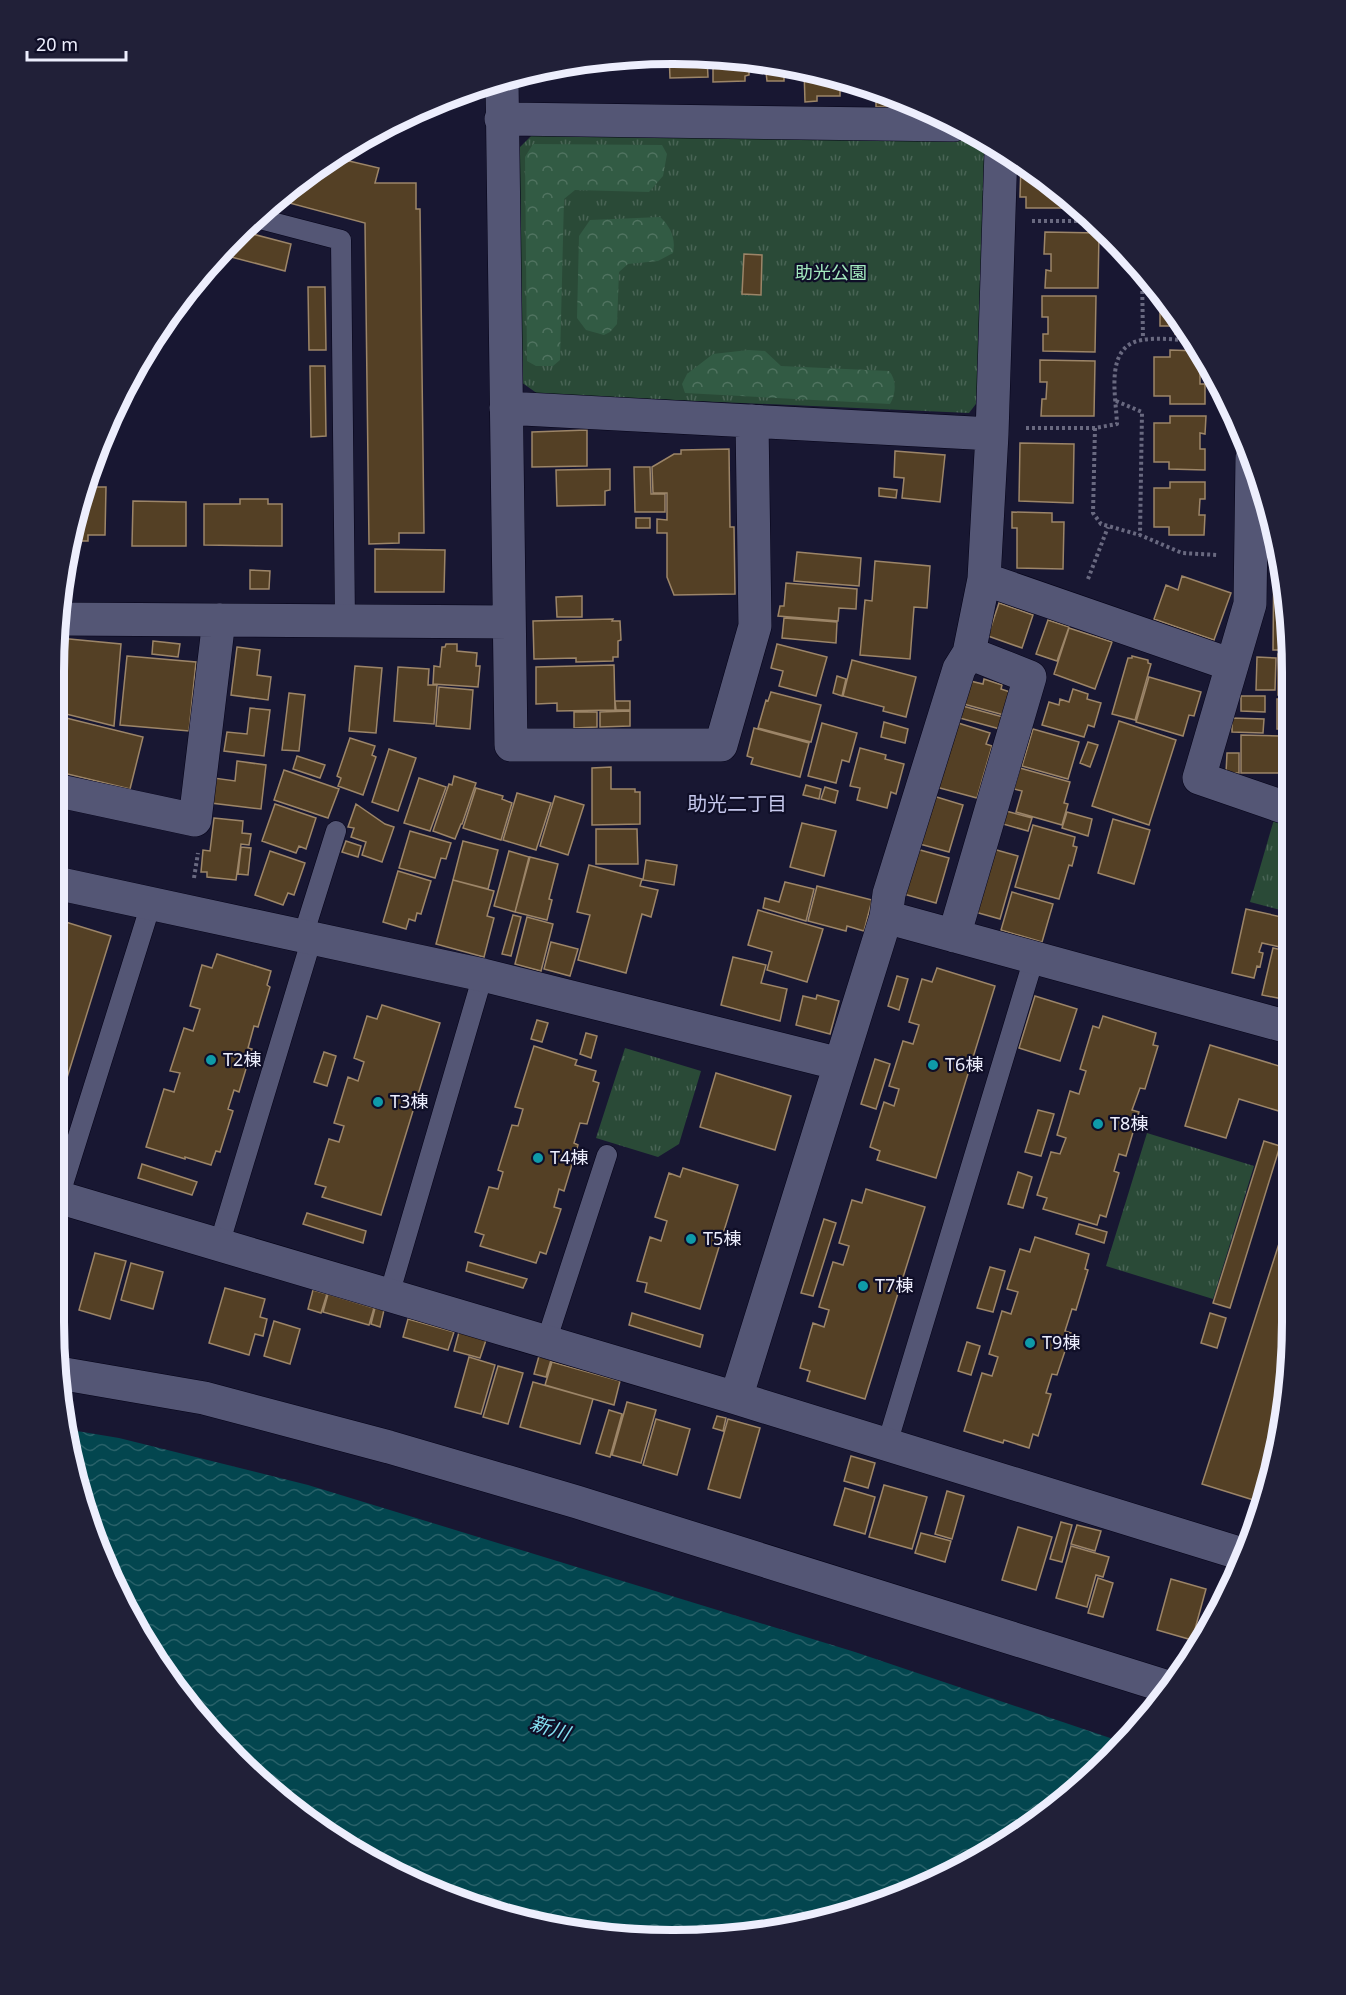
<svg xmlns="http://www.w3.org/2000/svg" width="1346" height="1995" font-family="'Noto Sans','Noto Sans JP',sans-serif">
<defs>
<pattern id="grass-tufts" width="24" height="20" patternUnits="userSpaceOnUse" patternTransform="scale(1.5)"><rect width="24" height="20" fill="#2a4a37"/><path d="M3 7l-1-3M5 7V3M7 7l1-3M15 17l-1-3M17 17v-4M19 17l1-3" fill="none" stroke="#496455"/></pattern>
<pattern id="forest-crowns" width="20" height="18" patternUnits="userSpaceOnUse" patternTransform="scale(1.5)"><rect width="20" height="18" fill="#325b44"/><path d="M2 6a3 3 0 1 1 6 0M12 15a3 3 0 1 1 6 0" fill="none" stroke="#507360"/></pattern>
<pattern id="water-waves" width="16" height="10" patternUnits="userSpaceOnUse" patternTransform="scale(1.5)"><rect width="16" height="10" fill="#03464f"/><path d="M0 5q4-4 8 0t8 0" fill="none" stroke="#286169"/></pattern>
</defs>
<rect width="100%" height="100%" fill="#181732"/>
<path fill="url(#grass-tufts)" d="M533,134L972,141L986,153L979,400L969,413L538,394L521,382L520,147Z
M1275,816L1292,822V913L1250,902Z
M625,1048L701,1071L679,1144L658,1157L596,1138Z
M1147,1133L1254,1166L1213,1299L1106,1266Z"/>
<path fill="url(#forest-crowns)" d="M533,144L662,145L667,154L663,176L649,192L575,190L564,199L560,360L553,366H536L527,361L525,157Z
M660,217C671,227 676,239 673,253L658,261L628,264L619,272L617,324L610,332L604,335L586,330L577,318L579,236L590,220Z
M748,350L765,351L781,366L889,371C897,380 896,394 890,404L685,393L682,384L687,374L713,354Z"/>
<path fill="url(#water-waves)" d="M65,1429L119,1438L308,1485L855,1652L1125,1743L1111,1759L982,1858L910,1894L794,1929L632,1940L557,1930L505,1905L397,1871L296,1813L208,1730L159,1666L87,1521Z"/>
<path fill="#544025" stroke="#9c8568" stroke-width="1.5" d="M669,54L707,57L708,77L670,78Z
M713,58L749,62V75L745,76V81L713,82Z
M757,62L789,65V73H784V81H767L766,72H757Z
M804,69L840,80V96H817V101L805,102Z
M876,91L899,98V107H876Z
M332,157L379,168L375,183H416V209H420L424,533H399V543L369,544L365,223L278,200Z
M1021,162L1077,207V208H1026V197H1020Z
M241,231L291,244L285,271L220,254Z
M1045,232L1099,233L1098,288H1045L1046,270L1051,271V254H1044Z
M744,254L762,255L761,295L742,294Z
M308,287H325L326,350H309Z
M1160,295L1187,329L1190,334H1175V326H1160Z
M1042,296H1096L1095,352L1043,351V334H1048V317H1042Z
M1170,350L1199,351L1206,363V368H1200V384H1205V404H1170V396H1154V357H1170Z
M1040,360L1095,361L1094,416H1041L1042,399H1046L1047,382H1040Z
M310,366H325L326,436L311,437Z
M1170,416H1206L1205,434L1200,433V449H1205V470L1169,469V462H1154V423H1170Z
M587,430V466L532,467V432Z
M1020,443L1074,444L1073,503L1019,501Z
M729,449L730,527H734L735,594L674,595L667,577V533H657V519L667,520V493H653L652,467L674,454H681V450Z
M895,451L945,455L940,502L902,498L904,478L894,477Z
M634,467H650L651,494H665V512H635Z
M610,469V490L605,491V505L557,506L556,470Z
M1170,482H1205V499H1200L1199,515H1205L1204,535H1169V527H1154V488H1170Z
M88,487H106L105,535H88V541H70Z
M879,488L897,490L896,498L879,496Z
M240,499H268V504H282V546L204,545V504H240Z
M133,501L186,502V546H132Z
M1012,512L1052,513V522H1064L1063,569L1017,568V528H1012Z
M636,518H650V528H636Z
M1274,548H1279L1280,552L1290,650H1273Z
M375,549L445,550L444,592H375Z
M797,552L861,558L859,586L794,581Z
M875,561L930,566L927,608L914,607L910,659L860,655L865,600L872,601Z
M250,570L270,571L269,589H250Z
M1182,576L1231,593L1214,640L1154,619L1166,585L1178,590Z
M786,583L857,589L856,609L839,608L838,621L778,616L780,606H784Z
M582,596V617H557L556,597Z
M999,603L1033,615L1022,648L988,636Z
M784,618L837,622L836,643L782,638Z
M613,619L612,621H620L621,640L618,641V657H613V661L576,662V658L534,659L533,621Z
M1048,620L1069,627L1057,661L1036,654Z
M1069,628L1112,642L1095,689L1054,674Z
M59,638L121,644L114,726L54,711Z
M153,641L180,644L178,657L152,654Z
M446,644H457V651L477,653L476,666H480L478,687L433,684L434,666L440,667L442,647H445Z
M777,644L827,657L816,696L779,686L783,671L771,668Z
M237,647L260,650L257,675L271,677L268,700L231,695Z
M1278,654H1290L1292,695H1278Z
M127,656L196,662L189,731L120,725Z
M1132,656L1148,660V663L1151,664L1135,720L1112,714L1128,658H1132Z
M1257,657L1276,658L1275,690H1256Z
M852,660L916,677L906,717L883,711L884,707L843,696Z
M614,665L615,710L557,711V703L536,704V667Z
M355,666L382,668L376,733L349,731Z
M398,667L429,669L428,685H437L434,724L394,721Z
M837,676L846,679L842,696L833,693Z
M1149,677L1201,692L1194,716L1189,715L1183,736L1136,722Z
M984,679L1002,685L1001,689L1010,692L1004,715L960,703L966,680L983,684Z
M439,687L473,690L470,729L436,726Z
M1073,689L1088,694L1087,699L1101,703L1094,727L1088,725L1084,737L1042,725L1049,702L1059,705L1060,699L1069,702Z
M771,692L821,705L811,742L758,728L766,700L768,701Z
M289,693L305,695L299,751L282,750Z
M1241,696H1265V712L1241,711Z
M1277,699H1292V729H1277Z
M615,701H630V710H616Z
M959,705L1003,717L1000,729L956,717Z
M250,708L270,710L264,756L224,751L227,732L247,734Z
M630,711V726L600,727V712Z
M574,712H597V727L574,728Z
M54,715L143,737L130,789L55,771Z
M1232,718L1264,719L1263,733L1232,732Z
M1119,721L1176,740L1149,825L1092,806Z
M884,722L908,729L905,743L881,737Z
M955,722L990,733L986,744L992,746L977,798L936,787Z
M822,723L857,733L849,762L842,760L836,783L808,776Z
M754,728L809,743L800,777L751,764L753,758L747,756Z
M1033,729L1079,742L1068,779L1022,766Z
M1241,735L1280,736L1279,773H1241Z
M350,738L375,746L372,755L376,757L363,795L338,786L341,778L337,776Z
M1088,742L1098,745L1090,767L1080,763Z
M860,748L886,755L885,759L904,764L896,794L891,792L887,808L857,800L860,788L850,786Z
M389,749L416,758L398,811L372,802Z
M1227,753H1239V773H1226Z
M297,756L325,765L320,778L293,769Z
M237,761L266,765L261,809L211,803L214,778L235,781Z
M611,767V789H635V792H640V824L592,825V768Z
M1020,768L1070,782L1064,803L1068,804L1062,825L1016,812L1022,791L1014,789Z
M284,770L339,789L328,818L274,800Z
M454,776L476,783L462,824H461L455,839L433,831L449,784L452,785Z
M419,778L446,787L430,831L404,823Z
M806,785L821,789L819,799L803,795Z
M825,787L838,791L835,803L821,799Z
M476,788L503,796L502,799L512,803L501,840L463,828Z
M517,793L551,803L536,850L503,840Z
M930,795L963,805L949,852L916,843Z
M555,796L584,805L568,855L540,846Z
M275,804L316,818L306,849L299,846L296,853L262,841Z
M356,804L385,824L394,827L382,862L362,855L366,842L351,837L354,828L348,827Z
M1006,811L1032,818L1028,831L1003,824Z
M1067,812L1092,819L1088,836L1062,828Z
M214,818L243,821L242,833L251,834L249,845L241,844L236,880L207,877V872H201L203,850L210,851Z
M1113,819L1150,830L1134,884L1098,873Z
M802,823L836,831L824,876L790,867Z
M1033,825L1075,837L1073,846L1077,847L1072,866L1069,865L1059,899L1015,887Z
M596,829H637L638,864H596Z
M410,831L451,843L446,859L441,858L435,878L399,868Z
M346,841L361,846L358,857L342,852Z
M463,841L498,850L488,889L453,880Z
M241,847L251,848L248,875L238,874Z
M913,848L949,858L936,903L900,893Z
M993,849L1018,856L1000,919L975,912Z
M270,851L305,863L294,895L288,893L283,905L255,895Z
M509,851L529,857L515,912L494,906Z
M530,857L558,864L549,899L552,900L547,920L515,912Z
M646,860L677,865L674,885L643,880Z
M589,865L642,879L640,886L658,890L651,917L642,914L626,973L578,960L590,915L577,912Z
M398,871L431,881L421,914L417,913L415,921L409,919L406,929L383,922Z
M453,880L494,891L487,916L494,918L484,957L436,944Z
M785,882L814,889L806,921L763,908L765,898L779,902Z
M817,886L872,900L864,931L847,926L846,931L808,921Z
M1012,892L1053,904L1042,942L1001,930Z
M1246,909L1286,918L1280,947L1262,943L1259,952L1263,953L1260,967L1257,966L1254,978L1232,973Z
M758,910L823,929L807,982L767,970L772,952L748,945Z
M513,915L521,917L511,956L502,954Z
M527,917L553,924L541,971L515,964Z
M56,919L111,936L57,1110Z
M551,942L578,949L570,976L544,969Z
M1273,948L1292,952L1283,999L1262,995Z
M217,954L271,971L267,985L270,987L258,1027L254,1026L248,1048L252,1049L239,1092L234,1090L228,1109L233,1111L220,1152L216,1151L211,1165L185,1157V1159L146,1147L164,1089L174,1092L180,1073L170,1071L184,1028L193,1031L200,1009L190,1006L202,965L212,968Z
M733,957L766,965L761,983L787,989L780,1021L721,1005Z
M937,968L995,986L936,1178L877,1160L880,1151L870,1147L884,1102L894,1106L899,1089L889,1086L903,1041L913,1044L919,1025L909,1022L922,979L932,982Z
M897,976L908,979L899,1010L888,1006Z
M817,995L839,1001L830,1034L796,1025L803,996L816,999Z
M1035,996L1077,1009L1060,1061L1019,1048Z
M382,1005L440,1023L381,1215L322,1197L326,1187L315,1184L329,1139L339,1142L344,1126L334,1123L348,1077L358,1081L364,1062L354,1058L367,1016L377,1019Z
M1103,1016L1156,1033L1153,1045L1158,1046L1145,1089L1140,1088L1132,1110L1139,1112L1126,1156L1119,1154L1114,1171L1119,1173L1106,1217L1100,1215L1097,1225L1043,1209L1047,1198L1037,1195L1051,1152L1060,1154L1066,1138L1057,1135L1070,1091L1079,1094L1086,1071L1080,1069L1093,1026L1099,1028Z
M537,1020L548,1023L542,1042L531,1039Z
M586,1033L597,1036L591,1058L580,1054Z
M1210,1045L1292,1070V1081L1282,1112L1239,1099L1226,1138L1185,1126Z
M534,1046L577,1060L575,1065L596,1071L593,1081L599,1083L587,1124L580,1123L574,1143L578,1145L564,1191L559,1189L554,1207L561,1209L546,1254L540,1252L536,1263L480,1246L484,1235L475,1232L489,1187L498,1189L503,1172L498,1170L512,1125L518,1126L523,1109L515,1107Z
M324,1052L336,1056L327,1086L314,1082Z
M875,1059L890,1064L876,1109L861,1104Z
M716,1073L791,1096L775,1150L700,1127Z
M1038,1110L1054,1114L1041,1156L1025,1152Z
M1264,1141L1280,1146L1230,1308L1213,1303Z
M142,1164L197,1182L192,1195L138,1178Z
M683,1168L738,1185L700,1309L645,1292L647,1283L637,1281L650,1237L661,1241L667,1221L655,1217L669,1173L680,1177Z
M1018,1172L1032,1177L1023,1208L1008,1204Z
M866,1189L925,1207L865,1399L807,1381L810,1371L800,1368L813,1323L824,1327L829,1310L819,1307L833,1262L843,1265L849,1246L839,1243L852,1200L862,1203Z
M1292,1203V1322L1280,1442L1260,1502L1202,1484Z
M307,1213L366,1231L363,1243L303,1224Z
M824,1219L836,1223L813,1296L801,1293Z
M1079,1224L1107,1232L1104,1243L1076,1234Z
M1035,1237L1089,1254L1085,1269L1088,1270L1076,1310L1072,1309L1065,1331L1071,1333L1057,1375L1052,1374L1046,1393L1051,1394L1038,1436L1033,1434L1029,1448L1004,1440L1003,1443L964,1431L982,1373L992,1376L998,1357L989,1354L1002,1311L1011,1314L1018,1292L1007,1289L1020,1249L1030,1252Z
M95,1253L126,1261L110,1319L79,1310Z
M468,1262L527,1279L523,1288L466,1271Z
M131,1263L163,1272L153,1309L121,1300Z
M990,1267L1005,1271L993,1312L977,1308Z
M225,1288L265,1299L260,1317L267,1319L263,1336L255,1334L249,1355L209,1343Z
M313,1290L327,1294L321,1313L308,1309Z
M328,1294L374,1308L369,1325L323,1312Z
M375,1308L384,1310L380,1327L371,1324Z
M632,1313L703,1335L700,1347L629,1325Z
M1210,1313L1226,1318L1217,1348L1201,1343Z
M408,1319L454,1332L448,1350L403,1337Z
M274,1321L300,1329L290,1364L264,1356Z
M459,1332L486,1340L480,1358L454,1351Z
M967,1342L980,1346L971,1375L958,1371Z
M539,1356L551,1360L546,1377L534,1374Z
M469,1357L495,1365L481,1414L455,1407Z
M552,1362L620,1381L614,1405L545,1385Z
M498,1366L523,1373L508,1424L483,1417Z
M533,1382L593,1399L580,1444L520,1427Z
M627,1402L656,1410L641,1463L612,1455Z
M609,1410L622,1414L610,1457L596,1453Z
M717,1416L726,1418L723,1431L713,1428Z
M656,1419L690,1429L677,1475L643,1465Z
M728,1419L760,1428L740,1498L708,1489Z
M851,1456L875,1463L868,1488L844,1481Z
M884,1485L927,1497L912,1549L869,1537Z
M845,1488L875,1497L865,1534L834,1525Z
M947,1491L964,1496L952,1539L935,1534Z
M1061,1522L1072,1525L1062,1562L1050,1559Z
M1077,1525L1101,1531L1095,1551L1071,1544Z
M1018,1527L1052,1537L1036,1590L1002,1580Z
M921,1533L951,1541L945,1562L915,1553Z
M1071,1546L1109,1557L1103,1577L1096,1575L1087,1607L1056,1598Z
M1098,1578L1113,1583L1103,1617L1088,1613Z
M1171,1579L1206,1589L1192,1640L1157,1630Z"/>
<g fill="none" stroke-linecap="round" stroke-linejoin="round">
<g stroke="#050318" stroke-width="21">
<path id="lane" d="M256,218L341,240L345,621
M303,936L336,831
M59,1197L151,904
M219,1245L312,938
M389,1295L483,975
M546,1342L607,1155
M887,1444L1034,958"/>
</g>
<g stroke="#050318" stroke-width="34">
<path id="street" d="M502,81L511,745H721L755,626L752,421
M501,119L954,125
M506,408L992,434
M1252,458L1250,604L1199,778L1292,810
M984,579L1232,665
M59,619L509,622
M55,790L195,820L219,620
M56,883L483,975L840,1064
M886,917L1292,1028
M954,936L1030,677L969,653
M58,1197L736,1398L1242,1554
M59,1373L204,1398L389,1447L577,1502L1171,1688
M736,1398L886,917L889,894L959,669L969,653L984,579L992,434L1001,150"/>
</g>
<path stroke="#696980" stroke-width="4" stroke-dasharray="3 3" stroke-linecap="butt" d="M1032,221H1086L1099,226
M1142,273L1143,339
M1116,401L1142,412L1140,535
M1026,428H1095L1117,424C1116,396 1104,346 1142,340C1158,337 1178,340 1194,341
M1095,428L1093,513L1101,524L1140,535L1182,553L1218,555
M1088,579L1108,527
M194,878L198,853"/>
<use href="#lane" stroke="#545675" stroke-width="20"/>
<use href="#street" stroke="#545675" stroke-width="33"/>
</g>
<g fill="#0f9aa8" stroke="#0f0e27" stroke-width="2">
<circle cx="211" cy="1060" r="6"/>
<circle cx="933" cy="1065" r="6"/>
<circle cx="378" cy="1102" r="6"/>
<circle cx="1098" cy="1124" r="6"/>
<circle cx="538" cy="1158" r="6"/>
<circle cx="691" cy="1239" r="6"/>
<circle cx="863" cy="1286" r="6"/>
<circle cx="1030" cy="1343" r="6"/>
</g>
<g text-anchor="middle" stroke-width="4.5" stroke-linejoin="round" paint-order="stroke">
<g font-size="18" fill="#a3e9bf" stroke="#0f0e27">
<text x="831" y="279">助光公園</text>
</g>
<g font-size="18" fill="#edeefd" stroke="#0f0e27" text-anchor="start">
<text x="223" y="1066">T2棟</text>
<text x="945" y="1071">T6棟</text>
<text x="390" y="1108">T3棟</text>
<text x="1110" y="1130">T8棟</text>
<text x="550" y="1164">T4棟</text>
<text x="703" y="1245">T5棟</text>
<text x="875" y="1292">T7棟</text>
<text x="1042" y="1349">T9棟</text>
</g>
<g font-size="20" fill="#c6c8ec" stroke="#0f0e27">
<text x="737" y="811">助光二丁目</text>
</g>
<g font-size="20" font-style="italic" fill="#84e0f1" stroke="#0f0e27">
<text transform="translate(550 1728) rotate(18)" y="7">新川</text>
</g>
</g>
<path d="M0 0H1346V1995H0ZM672 64H674A608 608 0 0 1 1282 672V1322A608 608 0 0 1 674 1930H672A608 608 0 0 1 64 1322V672A608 608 0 0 1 672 64Z" fill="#212038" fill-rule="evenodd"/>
<path fill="none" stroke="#edeefd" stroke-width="8" d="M672 64H674A608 608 0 0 1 1282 672V1322A608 608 0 0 1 674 1930H672A608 608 0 0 1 64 1322V672A608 608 0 0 1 672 64Z"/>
<path d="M27 51v9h99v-9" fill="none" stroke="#edeefd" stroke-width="3"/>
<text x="36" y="51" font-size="18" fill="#edeefd" stroke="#0f0e27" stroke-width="4.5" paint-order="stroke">20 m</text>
</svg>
